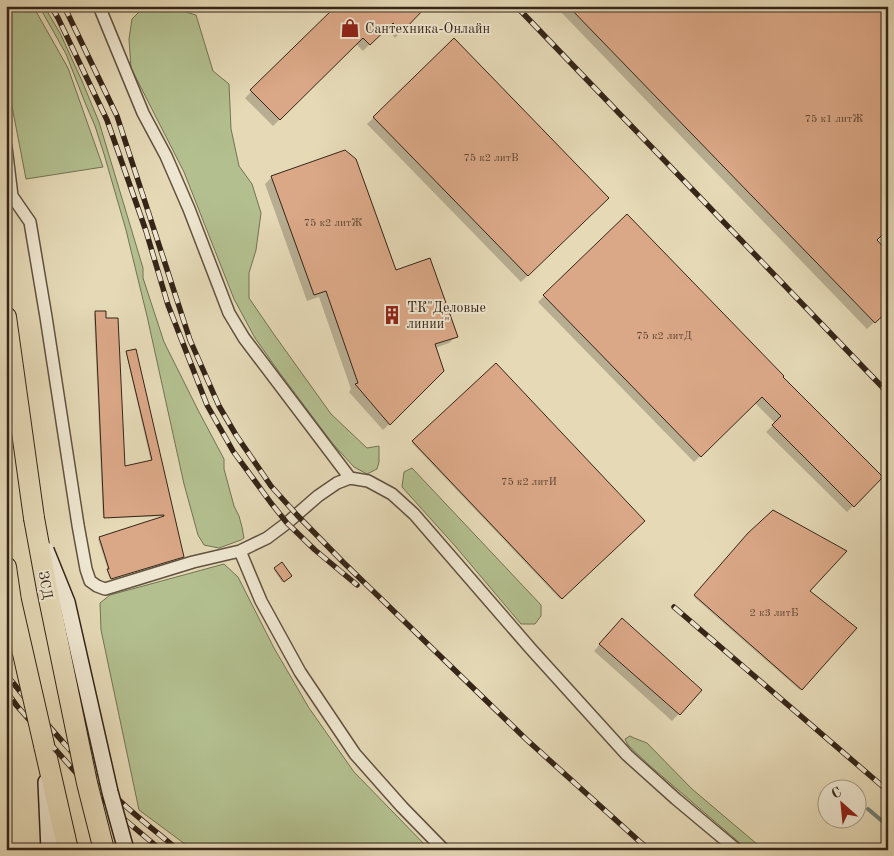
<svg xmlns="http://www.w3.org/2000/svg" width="894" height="856" font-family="'Old Standard TT',serif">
<rect width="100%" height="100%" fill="#e5d9b6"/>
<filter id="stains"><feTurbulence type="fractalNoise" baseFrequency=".004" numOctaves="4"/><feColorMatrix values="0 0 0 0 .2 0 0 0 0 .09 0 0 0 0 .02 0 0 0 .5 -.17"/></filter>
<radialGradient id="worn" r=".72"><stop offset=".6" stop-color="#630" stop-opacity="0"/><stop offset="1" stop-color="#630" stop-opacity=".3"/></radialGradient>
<path fill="#b3bf8f" stroke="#747254" d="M6,6H33L68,68L103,167L26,179L11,101L6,28Z
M39,6H44L60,33L82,81L99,122L143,268V278L164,342L198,410L224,459V469L234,506L239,516L242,527L244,538L241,540L219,548L204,545L198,535L184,484L147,316L126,230L104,154L95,126L86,105L66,54Z
M145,6H165L196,15L213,71L229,84L231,129L239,166L252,184L261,213L256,250L249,273V298L273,333L331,414L367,448L379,446V462L377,469L367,474L354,467L333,444L279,372L255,338L234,299L184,172L131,68L129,39L132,19Z
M412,468L541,605V616L535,624H521L456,547L402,487L404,472Z
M224,564L238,577L274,648L309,708L354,772L430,850H193L139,810L101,630L100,603L110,595Z
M630,736L634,738L647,743L692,789L764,850H748L649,765L628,745L625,739Z"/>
<path fill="#0003" d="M337,6H426L395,38L386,28L363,51L356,44L273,126L245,98Z
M557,6H888L875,240L888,309L867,329L556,7Z
M454,40L607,198L521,282L367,124Z
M272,177L395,271L456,336L449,343L435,348L443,371L383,430L349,392L351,389L319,297L307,301L265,184Z
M627,216L781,377L882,477L847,512L766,432L775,423L755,403L694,462L538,302Z
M95,312L124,468L151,462L126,353L127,352L182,558L110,579L107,571L108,570L98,539L168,516L103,518L94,314Z
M888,342V351L883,347Z
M496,364L643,521L560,599L412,443Z
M747,536L808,591L855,628L800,690L694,597Z
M282,564L290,576L282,582L274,570Z
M615,627L700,690L672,721L594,651Z"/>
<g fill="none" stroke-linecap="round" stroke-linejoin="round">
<path stroke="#6f7e75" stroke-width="4" d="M868,809L888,826"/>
</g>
<path fill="#dba887" stroke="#352518" d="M336,6H427L402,32L393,23L370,45L363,38L280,120L250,90Z
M568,6H888V229L877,240L888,252V311L875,323Z
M454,38L609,198L528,276L373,117Z
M345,150L356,159L396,270L430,258L458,337L435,344L444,371L390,425L355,384L358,383L326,291L314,295L271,176Z
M627,214L784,376L783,377L883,477L854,507L772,425L781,416L762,397L701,457L543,295Z
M95,311H106V318H118L125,466L152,460L126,351L136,349L184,557L111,579L107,569H109L99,537L164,516V515L104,518Z
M496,363L645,521L562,599L412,441Z
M773,510L847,551L810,591L857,628L802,690L694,595L748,533Z
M282,562L292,576L284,582L274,568Z
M622,618L702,690L680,715L599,644Z"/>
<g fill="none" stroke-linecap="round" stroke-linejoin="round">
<g stroke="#615240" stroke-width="14">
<path id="minor" d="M99,6L143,113L166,156L189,209L229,313L244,338L350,478
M6,147L12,196L30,222L46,317L78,525L86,569L90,581L97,586L105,589L193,562L240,551L267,538L287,523L318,496L337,483L350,478L368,481L392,494L414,514L531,649L627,755L676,799L737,850
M240,551L261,601L300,672L355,754L402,807L444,850"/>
</g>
<g stroke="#352518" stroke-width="18">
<path id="secondary" d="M46,782L49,850"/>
</g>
<g stroke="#352518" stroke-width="22">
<path id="motorway" d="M6,317L34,518
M6,567L11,601
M44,745L68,850"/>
</g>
<use href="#minor" stroke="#eee6d0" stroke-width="11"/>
<use href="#secondary" stroke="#eee6d0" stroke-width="15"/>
<use href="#motorway" stroke="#e5d9b6" stroke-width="20"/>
<g stroke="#352518" stroke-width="5.5">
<path id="rail" d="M51,6L58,18L107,120L146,231L168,305L207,405L233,451L271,503L287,523L315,550L357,585
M64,6L117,116L190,340L219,406L236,435L271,486L297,515L343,562L527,740L649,850
M516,6L888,393
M674,607L888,791
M6,674C41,718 78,762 119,800C138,818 158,833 178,850
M6,691L17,706L78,775L118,814L161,850"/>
</g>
<use href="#rail" stroke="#eee6d0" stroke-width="4" stroke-dasharray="11" stroke-linecap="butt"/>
<g stroke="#352518" stroke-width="18" stroke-linecap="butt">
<path id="secondary-bridge" d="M46,550L67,602L110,792L126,850"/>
</g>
<g stroke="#352518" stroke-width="22" stroke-linecap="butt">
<path id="motorway-bridge" d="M34,518L47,589L87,783L104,850
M11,601L44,745"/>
</g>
<use href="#secondary-bridge" stroke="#eee6d0" stroke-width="15"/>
<use href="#motorway-bridge" stroke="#e5d9b6" stroke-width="20"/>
</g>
<defs>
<g id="shop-bare" transform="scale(1.5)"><path d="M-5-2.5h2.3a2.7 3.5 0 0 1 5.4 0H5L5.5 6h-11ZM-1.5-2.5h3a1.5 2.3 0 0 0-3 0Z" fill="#8f2418" stroke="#eee6d0" stroke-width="2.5" paint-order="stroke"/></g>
<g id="building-bare" transform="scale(1.5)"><path d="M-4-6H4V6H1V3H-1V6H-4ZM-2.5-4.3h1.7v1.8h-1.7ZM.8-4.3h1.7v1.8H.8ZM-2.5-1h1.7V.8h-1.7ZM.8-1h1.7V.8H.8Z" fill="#8f2418" stroke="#eee6d0" stroke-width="2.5" paint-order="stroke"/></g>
</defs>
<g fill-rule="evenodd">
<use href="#shop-bare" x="350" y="28"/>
<use href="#building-bare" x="392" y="315"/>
</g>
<g text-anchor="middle" stroke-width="4" stroke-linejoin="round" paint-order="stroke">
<g font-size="11" fill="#5e4634">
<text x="834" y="122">75 к1 литЖ</text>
<text x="491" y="161">75 к2 литВ</text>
<text x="333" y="226">75 к2 литЖ</text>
<text x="664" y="339">75 к2 литД</text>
<text x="529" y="485">75 к2 литИ</text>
<text x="774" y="616">2 к3 литБ</text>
</g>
<g font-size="14" fill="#352518" stroke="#eee6d0" text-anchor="start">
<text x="365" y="33">Сантехника-Онлайн</text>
<text x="407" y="312">ТК"Деловые<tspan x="407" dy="16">линии"</tspan></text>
</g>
<g font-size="14" fill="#352518" stroke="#eee6d0">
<text transform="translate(46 585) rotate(79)" y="5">ЗСД</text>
</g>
</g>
<rect width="894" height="856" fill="none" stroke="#e5d9b6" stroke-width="25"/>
<rect x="8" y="8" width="879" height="841" fill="none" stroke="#352518" stroke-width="2.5"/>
<rect x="12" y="12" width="869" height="831" fill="none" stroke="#352518"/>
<g transform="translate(842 804) rotate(333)"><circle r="24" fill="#eee6d0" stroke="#a49986"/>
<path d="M0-4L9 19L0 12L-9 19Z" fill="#8f2418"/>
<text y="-8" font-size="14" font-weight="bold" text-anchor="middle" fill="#352518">С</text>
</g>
<rect width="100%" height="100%" filter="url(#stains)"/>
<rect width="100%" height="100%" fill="url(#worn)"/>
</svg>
